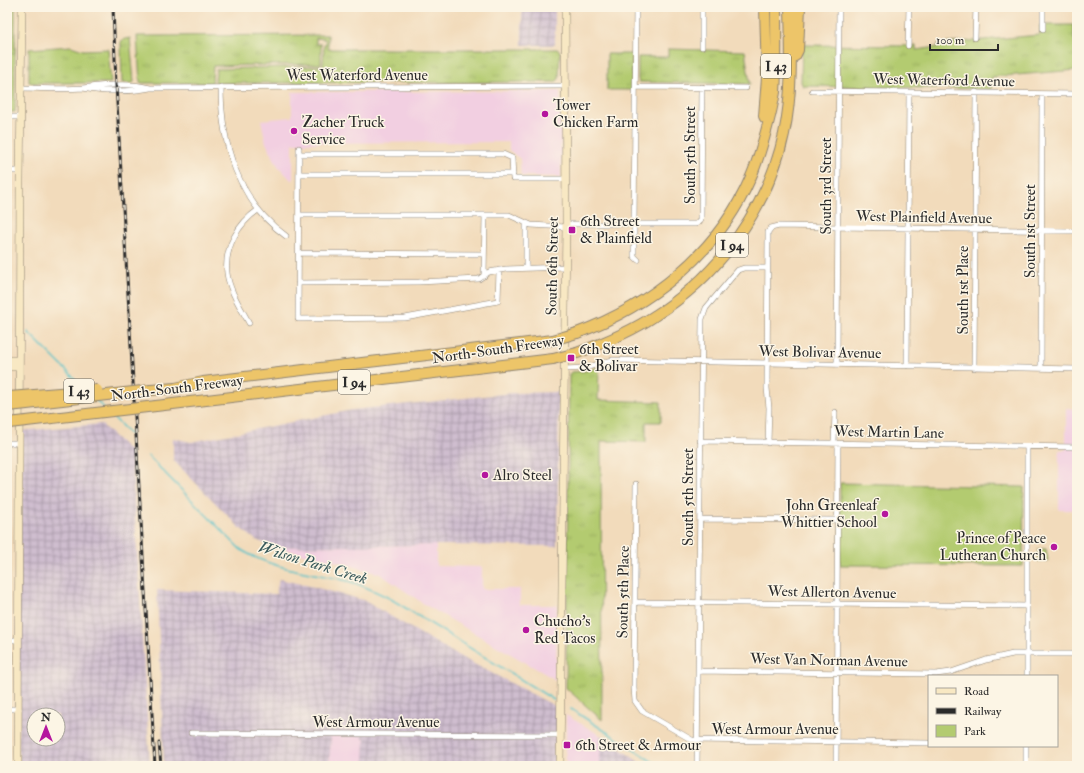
<svg xmlns="http://www.w3.org/2000/svg" width="1084" height="773" font-family="'IM FELL Double Pica',serif">
<defs>
<pattern id="industrial-grid" width="8" height="8" patternUnits="userSpaceOnUse"><rect width="8" height="8" fill="#cfbdcf"/><path d="M0 4h8M4 0v8" fill="none" stroke="#a89aa8"/></pattern>
<pattern id="grass-tufts" width="24" height="20" patternUnits="userSpaceOnUse"><rect width="24" height="20" fill="#b3cb70"/><path d="M3 7l-1-3M5 7V3M7 7l1-3M15 17l-1-3M17 17v-4M19 17l1-3" fill="none" stroke="#9aae61"/></pattern>
</defs>
<rect width="100%" height="100%" fill="#fcf5e5"/>
<filter id="ink" filterUnits="userSpaceOnUse"><feTurbulence type="fractalNoise" baseFrequency=".025" numOctaves="2"/><feDisplacementMap in="SourceGraphic" scale="8" xChannelSelector="R" yChannelSelector="G"/><feConvolveMatrix kernelMatrix="1 2 1 2 8 2 1 2 1" color-interpolation-filters="sRGB"/></filter>
<filter id="wash" filterUnits="userSpaceOnUse"><feTurbulence type="fractalNoise" baseFrequency=".012" numOctaves="4" result="noise"/><feDisplacementMap in="SourceGraphic" scale="16" xChannelSelector="R" yChannelSelector="G"/><feGaussianBlur stdDeviation="0.9" result="paint"/><feColorMatrix in="noise" values="0 0 0 0 0 0 0 0 0 0 0 0 0 0 0 0 0 1.4 0 .05"/><feComposite in="paint" operator="in"/></filter>
<g filter="url(#wash)">
<rect width="100%" height="100%" fill="#f2dbbb"/>
<path fill="#f2cfe1" d="M560,91L561,177L521,176L520,159L509,150V142L293,143V182L278,166L266,143L261,120L292,117V92Z
M1066,408L1077,409V510H1059V450H1066Z
M436,545V566L482,567V589H520V605H557L556,680L427,606L380,574L338,562L273,547Z
M566,715L600,735V766H566Z
M331,736H361L365,739V766H329Z"/>
<path fill="url(#industrial-grid)" fill-rule="evenodd" d="M522,7H555V45H522Z
M559,392L557,546L436,545L273,547L256,540L240,528L173,460V438L191,442L352,410L512,393Z
M101,424L131,452L150,766H18L19,431ZM34,715H58V739H34Z
M279,579L314,587L363,600L457,655L557,707L556,766H364L365,739L361,736H331L329,766H164L157,590L276,594Z
M600,735L645,766H600Z"/>
<path fill="url(#grass-tufts)" stroke="#6f7b4e" d="M1040,25H1074V40L1077,41V70L992,77L991,89L803,86L801,82L802,45L916,46V50L938,47V44L1040,35Z
M328,35V49H557L560,51L559,79L555,82L216,83L215,82L216,69L323,66L324,44H326L325,39L316,38V44H321V64L213,66L212,83H140V82L137,36Z
M130,38L134,82L133,83H122L121,45V41L125,39Z
M7,40H15V112H7Z
M71,46L83,50L108,49L111,83H32L29,82V49Z
M668,49L745,51L750,84L639,82L638,79V57H668Z
M607,54H632V90H607Z
M599,367L598,400L661,402V422H646V442L601,441L602,720L566,688L569,374L571,372L586,371Z"/>
<path fill="#b3cb70" stroke="#6f7b4e" d="M7,7H15V53L7,54Z
M840,483L1024,487L1023,566L840,565Z
M1038,549H1046L1048,561H1038Z"/>
<g fill="none" stroke-linecap="round" stroke-linejoin="round">
<path stroke="#54c2c9" stroke-width="1.5" d="M7,311L12,315
M28,332L83,387
M96,400L104,408
M111,415L131,435
M148,456L240,549C272,570 313,572 348,581C363,585 377,592 391,599L554,700
M571,709L659,766"/>
</g>
</g>
<g filter="url(#ink)">
<g fill="none" stroke-linecap="round" stroke-linejoin="round">
<g stroke="#8e8373" stroke-width="6">
<path id="street" d="M636,7L634,224V256L638,260
M1043,29V7
M975,38L976,7
M908,46L909,7
M702,47V7
M221,87C221,144 238,201 286,236
M636,87L746,88
M21,88C41,88 63,90 83,88C103,85 129,82 150,88
M83,88C100,92 132,92 150,88L564,86
M812,91L1077,94
M7,117H21
M299,148L298,319L405,318L498,301L499,270
M299,154H503L512,158L513,179H566
M7,171H20
M299,174H513
M299,215H509L531,225L566,227
M566,224H696L699,222L701,219L702,87
M298,253L484,254
M526,268V223
M484,276L485,215
M298,283L419,282L479,279L489,272L506,269L565,267
M249,323C241,308 229,290 227,273C224,247 239,223 258,210
M837,365L839,7
M907,366L909,92
M974,368L976,92
M564,369L586,368L601,363L613,360L1077,369
M1041,369L1042,94
M700,441L1077,447
M7,443H19
M768,443L769,408L767,388L768,237V232L771,228L779,226L1077,231
M834,443L835,412
M636,484L634,688L635,701L642,711L692,740L929,743
M700,519L837,520
M636,602L1027,606
M7,640H18
M698,671L936,674L951,672L986,660L1013,654H1077
M1027,676V447
M7,709H19
M191,733L560,735
M1026,746V766
M697,766L702,319L706,308L738,270L744,268H767
M836,766L838,444"/>
</g>
<g stroke="#8e8373" stroke-width="8">
<path id="secondary" d="M7,360H19
M7,367H19
M18,766L20,180L22,7
M560,766L566,224L565,7"/>
</g>
<g stroke="#8e8373" stroke-width="12">
<path id="highway" d="M795,56L798,50L800,7
M765,118L764,116L767,78L765,7
M577,333C650,306 718,253 750,179C758,161 763,143 768,124C771,113 773,103 775,92C777,64 776,35 776,7
M577,353C604,343 631,332 656,315C719,275 768,208 784,134C793,92 791,49 790,7
M151,390L175,388L203,382L553,340
M156,406L553,359"/>
</g>
<use href="#street" stroke="#fff" stroke-width="5"/>
<use href="#secondary" stroke="#f8e8c3" stroke-width="7"/>
<use href="#highway" stroke="#edc569" stroke-width="10"/>
<g stroke="#2b2b2b" stroke-width="3">
<path id="rail" d="M113,7L116,85L155,766
M159,743L161,766"/>
</g>
<use href="#rail" stroke="#fcf5e5" stroke-width="1.5" stroke-dasharray="4.5" stroke-linecap="butt"/>
<g stroke="#8e8373" stroke-width="12" stroke-linecap="butt">
<path id="highway-bridge" d="M553,340L577,333
M553,359L577,353
M9,397L97,390
M9,406L151,390
M9,423L156,406"/>
</g>
<use href="#highway-bridge" stroke="#edc569" stroke-width="10"/>
</g>
</g>
<g fill="#b5179e" stroke="#fcf5e5" stroke-width="1.5">
<circle cx="545" cy="114" r="4"/>
<circle cx="294" cy="131" r="4"/>
<rect x="568" y="226" width="8" height="8" rx="2"/>
<rect x="567" y="354" width="8" height="8" rx="2"/>
<circle cx="485" cy="475" r="4"/>
<circle cx="885" cy="514" r="4"/>
<circle cx="1054" cy="547" r="4"/>
<circle cx="526" cy="630" r="4"/>
<rect x="563" y="741" width="8" height="8" rx="2"/>
</g>
<g text-anchor="middle" stroke-width="3" stroke-linejoin="round" paint-order="stroke">
<g fill="#fcf5e5" stroke="#6a6863" stroke-width="1">
<rect x="761" y="54" width="30" height="24" rx="3"/>
<rect x="716" y="233" width="32" height="24" rx="3"/>
<rect x="338" y="370" width="32" height="24" rx="3"/>
<rect x="64" y="379" width="30" height="24" rx="3"/>
</g>
<g font-size="14" font-weight="bold" fill="#2b2b2b">
<text x="776" y="71">I 43</text>
<text x="732" y="250">I 94</text>
<text x="354" y="387">I 94</text>
<text x="79" y="396">I 43</text>
</g>
<g font-size="15" fill="#2b2b2b" stroke="#fcf5e5">
<text x="357" y="80">West Waterford Avenue</text>
<text transform="translate(944 80) rotate(1)" y="5">West Waterford Avenue</text>
<text transform="translate(690 155) rotate(-90)" y="5">South 5th Street</text>
<text transform="translate(826 186) rotate(-90)" y="5">South 3rd Street</text>
<text transform="translate(924 217) rotate(1)" y="5">West Plainfield Avenue</text>
<text transform="translate(1030 231) rotate(-90)" y="5">South 1st Street</text>
<text transform="translate(552 266) rotate(-89)" y="5">South 6th Street</text>
<text transform="translate(963 290) rotate(-90)" y="5">South 1st Place</text>
<text transform="translate(498 349) rotate(-8)" y="5">North-South Freeway</text>
<text transform="translate(820 352) rotate(1)" y="5">West Bolivar Avenue</text>
<text transform="translate(177 388) rotate(-7)" y="5">North-South Freeway</text>
<text transform="translate(889 432) rotate(1)" y="5">West Martin Lane</text>
<text transform="translate(688 497) rotate(-90)" y="5">South 5th Street</text>
<text transform="translate(623 592) rotate(-89)" y="5">South 5th Place</text>
<text transform="translate(832 592) rotate(1)" y="5">West Allerton Avenue</text>
<text transform="translate(829 660) rotate(1)" y="5">West Van Norman Avenue</text>
<text x="376" y="727">West Armour Avenue</text>
<text x="775" y="734">West Armour Avenue</text>
</g>
<g font-size="15" fill="#2b2b2b" stroke="#fcf5e5" text-anchor="start">
<text x="553" y="110">Tower<tspan x="553" dy="17">Chicken Farm</tspan></text>
<text x="302" y="127">Zacher Truck<tspan x="302" dy="17">Service</tspan></text>
<text x="580" y="226">6th Street<tspan x="580" dy="17">&amp; Plainfield</tspan></text>
<text x="579" y="354">6th Street<tspan x="579" dy="17">&amp; Bolivar</tspan></text>
<text x="493" y="480">Alro Steel</text>
<text x="877" y="510" text-anchor="end">John Greenleaf<tspan x="877" dy="17">Whittier School</tspan></text>
<text x="1046" y="543" text-anchor="end">Prince of Peace<tspan x="1046" dy="17">Lutheran Church</tspan></text>
<text x="534" y="626">Chucho's<tspan x="534" dy="17">Red Tacos</tspan></text>
<text x="575" y="750">6th Street &amp; Armour</text>
</g>
<g font-size="16" font-style="italic" fill="#37585a" stroke="#fcf5e5">
<text transform="translate(313 562) rotate(17)" y="6">Wilson Park Creek</text>
</g>
</g>
<rect width="1084" height="773" fill="none" stroke="#fcf5e5" stroke-width="24"/>
<rect x="928" y="675" width="130" height="72" fill="#fcf5e5" stroke="#a8a49b"/>
<rect x="936" y="688" width="20" height="6" fill="#f8e8c3" stroke="#a8a49b"/>
<text x="964" y="695" font-size="12" fill="#2b2b2b">Road</text>
<rect x="936" y="708" width="20" height="6" fill="#2b2b2b" stroke="#a8a49b"/>
<text x="964" y="715" font-size="12" fill="#2b2b2b">Railway</text>
<rect x="936" y="725" width="20" height="12" fill="#b3cb70" stroke="#a8a49b"/>
<text x="964" y="735" font-size="12" fill="#2b2b2b">Park</text>
<g transform="translate(46 727)"><circle r="19" fill="#fcf5e5" stroke="#a8a49b"/>
<path d="M0-3L7 15L0 10L-7 15Z" fill="#b5179e"/>
<text y="-6" font-size="11" font-weight="bold" text-anchor="middle" fill="#2b2b2b">N</text>
</g>
<path d="M930 44v6h68v-6" fill="none" stroke="#2b2b2b" stroke-width="2"/>
<text x="936" y="44" font-size="12" fill="#2b2b2b" stroke="#fcf5e5" stroke-width="3" paint-order="stroke">100 m</text>
</svg>
